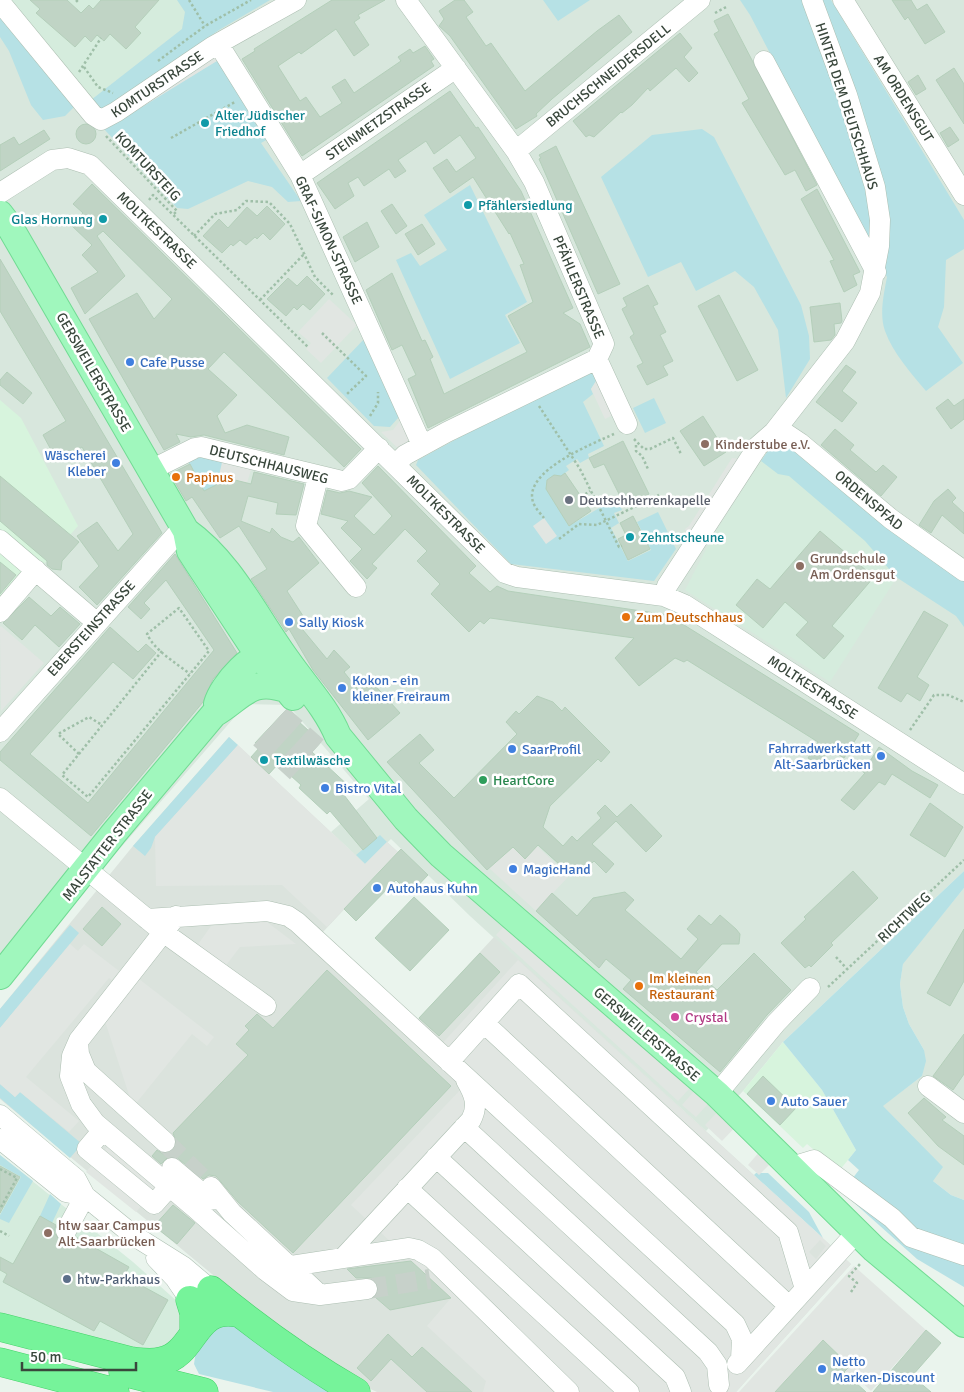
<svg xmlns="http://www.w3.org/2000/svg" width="964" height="1392" font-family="Signika,sans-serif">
<rect width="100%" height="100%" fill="#eaf4ed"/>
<path fill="#d8e7dd" d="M0,0H964V871L783,1042L743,1091L706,1131L470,916L391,839L365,864L331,832L369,799L288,705L246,704L0,986Z
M964,888V1200L951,1195L933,1181L882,1106L922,1076L924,1050L909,1024L903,1007L900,984L903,963Z"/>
<path fill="#d7f4dd" d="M0,400L21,418L78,526L47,561L36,570L0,612Z
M783,1042L822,1090L856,1150L839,1171L807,1144L803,1148L743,1091Z"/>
<path fill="#dbe3dd" d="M229,737L365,864L387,842L398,852L322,933L416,1021L494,937L851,1264L736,1392H377L364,1386L247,1303L0,1099V1009L133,846Z"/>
<path fill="#d5ecdd" d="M8,0H177L185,12L182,29L91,100Z
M779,445L916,547L830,682L685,590L713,536L761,461L770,448Z
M0,1155L133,1262L179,1303L185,1313L181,1336L151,1355L0,1320Z"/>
<path fill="#b6e1e5" d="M177,0H270L219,30L102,113L91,100L182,29L185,12Z
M543,0H590L558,21Z
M740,0H831L964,220V249L946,260L944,307L938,327L963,363L926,391C911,373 893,353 885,331C879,314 884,293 887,277L750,15Z
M0,16L74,107L65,116L43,120L31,105L9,51L0,37Z
M220,59L270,138L261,143L301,201L288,202L272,187L248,181L188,209L177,208L104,129Z
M702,129L714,137L801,305L809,336L810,359L786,398L778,330L754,287L735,271L696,291L681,262L648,277L601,177L652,135Z
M470,185L527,302L505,315L520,343L450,379L396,260L411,253L420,266L447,250L424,215Z
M366,337L398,412V418L390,427L374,426L327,378Z
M595,371L598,378L591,389L593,394L583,402L604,446L588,454L589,458L580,463L577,459L566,466L569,470L561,476L554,475L547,480L546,489L569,526L616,498L622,510L614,513L619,523L611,528L628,561L651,550L637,522L658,512L676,549L654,581L511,564L416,465L418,460L534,397Z
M654,398L666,423L645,433L633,408Z
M779,445L793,448L964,579V627L956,616L896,577L865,541L789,476L778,474L761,461L770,448Z
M202,456L223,462L219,475L223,477L216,485L204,491L188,462Z
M229,737L238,745L155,837L151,848L145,856L133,846Z
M380,835L387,842L365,864L356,855Z
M964,871V888L903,964L900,984L903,1007L909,1024L924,1050L926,1061L922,1076L883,1106L943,1167L933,1181L951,1195L964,1200V1287L917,1259L842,1192L859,1170L848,1160L856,1150L822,1090L783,1042Z
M70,925L79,933L0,1028V1009Z
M0,1084L15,1097L20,1092L82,1144L70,1158L0,1098Z
M0,1155L33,1181L9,1223L0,1219V1215L21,1177L0,1165Z
M756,1173H768L809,1212L823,1238L754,1175Z
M50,1194L61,1204L52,1223L40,1216Z
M226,1319L337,1392H273L199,1374L194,1364L197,1344Z"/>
<path fill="#e1e6e2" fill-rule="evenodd" d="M212,47L220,59L121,120Z
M329,299L357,325L321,363L306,349L311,343L298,332Z
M598,378L621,411L605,419L591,389Z
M402,418L418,447L405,455L381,432L393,430Z
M224,453L254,460L247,483L219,476Z
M732,458L749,460L688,536L685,529L689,526Z
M544,518L557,536L546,544L533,526Z
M1,626L44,663L1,711L0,627Z
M238,745L365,864L387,842L398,852L327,927L282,885L156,886L155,837Z
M537,846L569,876L536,911L489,868L513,848L525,859Z
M512,918L699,1078L678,1101L496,935Z
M267,922L296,944L240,947L220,973L192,953L211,926Z
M70,944L78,951L84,944L119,971L112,980L109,978L26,1077L79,1121L69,1132L20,1092L15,1097L0,1084V1028Z
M518,960L851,1264L736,1392H483L486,1381L427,1326L451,1298L351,1205L462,1088L429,1058ZM820,1240L826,1246L816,1259L809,1252Z
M130,972L214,1037L207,1046L192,1034L133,1107L101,1009Z
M703,1081L717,1094L696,1117L682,1105Z
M726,1103L743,1119L722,1141L705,1125Z
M767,1143L779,1155L759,1175L748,1165Z
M108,1146L158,1187L136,1212L86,1172Z
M854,1266L926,1330L871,1391L853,1374L850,1377L844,1372L850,1365L823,1340L775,1392H739Z"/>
<path fill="#c0d4c5" stroke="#b4cfba" d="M30,0H67L81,13L89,5L93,9L101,0H159L135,27L141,33L126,49L110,34L104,41L97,35L91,42L85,36L75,47L36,13L40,9Z
M332,0H385L358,15L360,18L354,22L369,45L354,56L336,29L301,54L299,52L278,66L300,101L306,97L320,117L342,103L332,87L345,79L354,93L401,61L398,57L410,49L413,53L425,46L434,59L431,61L434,66L302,156L242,59L255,51L254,49Z
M455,0H464L473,12L466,17L486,46L491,43L525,91L597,31L619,15L632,32L552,99L536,114L537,116L516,129L450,36L439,26L444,19L439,11Z
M892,0H911L917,10L927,4L945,32L925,44L908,17L905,20Z
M728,14L817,185L806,191L795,170L785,175L742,103L749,99L714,34L719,31L714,21Z
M680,33L692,48L684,57L698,73L689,82L676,68L650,91L648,88L632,105L622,113L621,112L594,137L589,135L586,137L573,121Z
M954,68L964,84V124L936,80Z
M918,75L926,89L916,95L908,82Z
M450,91L476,128L478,127L521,191L573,308L563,313L580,324L590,347L428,428L408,379L416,375L402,345L392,350L366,290L392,273L422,341L425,340L433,357L430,359L444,394L527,352L508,316L533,302L520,265L524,264L510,233L509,234L473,177L450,193L433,168L447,159L456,172L476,158L460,135L434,154L426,141L398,160L406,171L395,178L389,169L364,186L358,177L348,183L354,196L335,209L317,183Z
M76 134a10 10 0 1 1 20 0a10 10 0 1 1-20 0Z
M950,127L959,140L948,147L940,133Z
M44,130L50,139L0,171V145L14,137L19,145Z
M556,146L620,284L598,294L539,159L541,158L539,155Z
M92,184L361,449L344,467L224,352L208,369L237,395L217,416L225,433L247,425L289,437L284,455L204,435L191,437L176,434L180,442L164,450L89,319L137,293L154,319L172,299L103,231L97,236L125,276L85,314L71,288L98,272L82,255L92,245L71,225L83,213L73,204Z
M817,189L860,272L853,275L857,285L844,292L830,261L834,260L801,199Z
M392,204L407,226L396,234L381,211Z
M267,206L285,224L270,240L263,233L257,239L255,237L246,245L240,240L233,246L231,244L222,253L203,236L219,219L228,228L247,207L257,216Z
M367,222L379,247L355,262L343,237Z
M422,224L435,244L418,255L405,234Z
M0,259L162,533L97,605L79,587L99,566L77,536L97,522L118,551L133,534L82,447L57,461L43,435L66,421L0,311Z
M307,276L325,294L310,310L303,304L297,310L294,307L286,316L267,299L288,278L297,286Z
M648,285L658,304L653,306L666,332L660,335L673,361L663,366L668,375L647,385L637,366L643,363L630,337L634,334L622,309L627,306L623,298Z
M719,295L758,370L737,381L698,306Z
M840,303L842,321L841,323L834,324L835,335L831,340L814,342L810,307Z
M846,365L856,372L842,391L857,403L842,422L816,402Z
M7,372L32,393L23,404L0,385V380Z
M948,399L954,406L964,399V419L951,429L936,408Z
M703,416L726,452L704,466L680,431Z
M835,429L854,445L850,450L876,472L883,465L897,477L881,496L821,445Z
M623,441L649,494L625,506L604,464L594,468L589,458Z
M190,464L204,491L216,485L223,477L251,484L254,472L304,484L296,515L276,514L278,503L248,496L241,521L270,533L272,528L281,537L293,542L299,537L319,563L287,591L305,619L298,624L327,659L334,650L350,667L344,672L359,691L370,680L400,713L368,740L313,670L289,629L286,632L251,579L267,569L239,526L220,538L192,497L186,501L170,474Z
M378,466L476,566L469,573L490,592L497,586L508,591L668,615L859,734L844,758L829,749L819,765L808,758L818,742L687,660L684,662L675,658L639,686L615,658L634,638L490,618L484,624L480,621L469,632L431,594L440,584L417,561L427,551L405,529L372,564L377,568L367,579L350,561L362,549L341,528L348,521L321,514L327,490L340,493L349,491L372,497L354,516L374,535L392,516L362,483Z
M565,473L591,511L569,526L546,489L547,480L554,475L561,476Z
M0,476L79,542L62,561L61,570L52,569L47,565V561L0,521Z
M948,489L956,498L952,502L964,513V534L942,515L931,533L919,525L934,501Z
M633,516L650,549L628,560L618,539L626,535L620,523Z
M820,531L874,577L832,626L844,636L824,659L796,635L808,622L785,602L763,628L736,605L757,579L770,589Z
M175,554L237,653L213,679L203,702L91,836L0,760V752L110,627L138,652L146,644L156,653L133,679L113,662L30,754L88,803L214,650L166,580L144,603L150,609L141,619L128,607Z
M0,562L16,575L0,594Z
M29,597L51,616L60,607L80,624L59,647L35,625L22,640L3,623Z
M924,611L948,625L917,677L929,685L920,701L907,693L901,702L878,688Z
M537,696L553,702L562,711L565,707L610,752L601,762L598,759L550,806L543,827L563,846L572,836L577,841L601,818L597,813L605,805L617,817L631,804L662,836L646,852L616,821L592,844L614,864L606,873L594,861L586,869L570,874L538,845L525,859L513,847L487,870L387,762L420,734L434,750L419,763L454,798L517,734L506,722L516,711L519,714Z
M286,710L321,742L312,752L351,788L344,795L377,838L363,850L330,811L327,814L299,788L301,785L278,764L269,774L251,757L260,747L255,743Z
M879,747L912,771L938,785L930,798L892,774L885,785L879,782L854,810L841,800L865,773L863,772Z
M930,803L963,827L945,857L910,835Z
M401,849L428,875L410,894L396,880L356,921L344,909Z
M853,871L878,898L831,943L833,945L811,967L809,965L805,968L781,943L806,919L804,917Z
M625,892L634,900L625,910L681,959L698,939L687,929L699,915L711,925L720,915L736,929L740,934L739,944H722L696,972L717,990L754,953L791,990L767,1015L720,1072L623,989L631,980L606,959L599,968L536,911L552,893L577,916L593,898Z
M414,897L449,930L410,971L375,938Z
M102,907L121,924L102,946L83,929Z
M964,929V981L950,1006L927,993Z
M480,953L500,972L439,1036L419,1018Z
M327,970L451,1086L293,1253L238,1202L216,1176L209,1175L203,1179L175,1156L168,1157L161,1164L152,1156L157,1150L163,1154L173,1150L177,1144L173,1133L248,1055L236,1044L249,1030L245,1026L257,1014L273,1028Z
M964,1034V1074L953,1090L933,1076Z
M763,1076L796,1108L780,1125L747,1094Z
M924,1098L946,1117L942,1120L964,1136V1165L938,1146L908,1113Z
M0,1166L20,1177L0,1213Z
M173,1205L195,1223L177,1244L154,1226Z
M40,1216L56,1225L54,1232L60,1241L67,1243L76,1237L129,1267L124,1276L168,1300L143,1345L100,1321L94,1331L3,1282L7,1274L0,1270V1257L13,1264Z
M411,1261L451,1298L390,1310L375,1297L379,1288L376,1281L371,1278H356L347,1269Z
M926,1330L941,1343L912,1376L931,1392H873Z
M388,1334L412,1357L422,1347L472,1392H427L391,1359L371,1381L357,1368Z
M823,1340L850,1366L844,1372L866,1392H775Z"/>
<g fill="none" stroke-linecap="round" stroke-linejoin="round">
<path stroke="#c7d1ca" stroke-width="20" stroke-dasharray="20 10" stroke-linecap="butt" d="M281,715L317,747
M270,727L311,765
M260,738L301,776
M165,1142L211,1187
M367,1289L430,1279"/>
<g stroke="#adbfb2" stroke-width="21">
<path id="minor" d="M843,0L964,195
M0,2L93,115L101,120L116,112L212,47L296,0
M219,45L300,175L422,445
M764,61L876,272
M516,151L700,0
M300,175L456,68
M0,193L52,160L68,158L90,165L505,573L517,577L664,596L685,605L964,784
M597,359L627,424
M774,432L785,433L800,443L891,519L964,571
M396,464L405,455L447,432L597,359L604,344L534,182L516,151L406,0
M151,470L195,448L201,447L342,481L349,479L379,448
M318,477L306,526L356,587
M0,540L96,622
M664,596L667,586L758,446L774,432L845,341L870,293L879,246L880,220L875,187L847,95L812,0
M0,612L36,570
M0,732L184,526
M0,798L163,932L266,1006
M176,916L79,1040L72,1056L70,1076L81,1104L95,1123L194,1207L265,1270L293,1291L320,1295L367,1289
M147,919L267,911L288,916L297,922L735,1324L742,1339L741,1359
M484,1023L789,1306
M78,1042L79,1054L86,1071L165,1142
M449,1062L519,984L788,1232L805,1289
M928,1086L964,1113
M717,1094L776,1023L810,988
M0,1115L76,1179L85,1196L133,1235L184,1267L211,1290
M464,1127L708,1352L717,1365L719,1385
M103,1130L87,1149L154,1204L170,1186
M0,1139L66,1192L85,1196
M436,1157L675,1377L681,1392
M791,1167L814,1160L892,1218L911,1237L964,1255
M172,1168L210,1200
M211,1187L232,1213L320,1295
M407,1188L629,1392
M66,1231L85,1196
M344,1257L471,1120C479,1105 474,1094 466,1080
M156,1258L175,1278L190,1300
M265,1270L409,1248L418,1250L432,1258L569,1392
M737,1364L857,1232"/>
</g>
<g stroke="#71db93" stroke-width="28">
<path id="major" d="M0,214L10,227L186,531L190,551L199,565L253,647L293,697
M186,531C231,563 255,616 287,660C305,686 326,707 338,736L406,819L441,855L717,1094L874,1249L964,1324
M217,704C222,686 254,646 276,656
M0,976L114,833L214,714C243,697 250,676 288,690"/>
</g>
<g stroke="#46d26a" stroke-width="29">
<path id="highway" d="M211,1290C257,1328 304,1362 356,1392
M190,1300L194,1313V1331
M0,1327L131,1361C141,1362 151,1364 162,1361C196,1354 193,1304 238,1313
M0,1362L115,1392
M123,1372L204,1392"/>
</g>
<path stroke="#9fbfa8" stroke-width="2.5" stroke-dasharray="2.5 2.5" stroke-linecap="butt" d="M76,0L79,3
M189,0L205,26
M715,13L728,6
M158,61L205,26L251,0
M84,67L98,87L113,93
M79,72L101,38
M106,136L177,211L173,215
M171,138L235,102
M149,200L153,195L308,347
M194,236L215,214L237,210L246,201L269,202L290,224L315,277L334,296
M260,300L305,253
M322,333L366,376L347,394
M539,406L580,469L619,547L622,546
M370,416L378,403V392
M634,439L644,449H650L673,438L681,454
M636,445V451L642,456L648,469
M581,497L590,491
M544,518C541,514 535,508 533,502C523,471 592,444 614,434
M559,539L579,524L597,525L659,495
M162,651L62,775L88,797L209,651L179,608L147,634C155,651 176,663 190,674
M910,730L934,695H948L964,702
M79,754L58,734L89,717L102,725
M836,957L847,969
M828,987L964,860
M0,1169L17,1178L0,1209
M0,1231L9,1236
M851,1292L857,1283L849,1276L861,1263"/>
<use href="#minor" stroke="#fff" stroke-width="20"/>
<use href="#major" stroke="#a0f7bd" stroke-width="26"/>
<use href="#highway" stroke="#76f39a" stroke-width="28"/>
</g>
<g fill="#0f9aa8" stroke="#fff" stroke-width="2">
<circle cx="205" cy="123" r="5"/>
<circle cx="468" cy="205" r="5"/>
<circle cx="103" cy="219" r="5"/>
<circle cx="630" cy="537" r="5"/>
<circle cx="264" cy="760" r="5"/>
</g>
<g fill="#3f7fe0" stroke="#fff" stroke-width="2">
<circle cx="130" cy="362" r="5"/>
<circle cx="116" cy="463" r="5"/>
<circle cx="289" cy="622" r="5"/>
<circle cx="342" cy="688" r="5"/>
<circle cx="512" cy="749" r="5"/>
<circle cx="881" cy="756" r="5"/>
<circle cx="325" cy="788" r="5"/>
<circle cx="513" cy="869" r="5"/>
<circle cx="377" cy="888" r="5"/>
<circle cx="771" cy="1101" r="5"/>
<circle cx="822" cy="1369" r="5"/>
</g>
<g fill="#8d6e63" stroke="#fff" stroke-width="2">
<circle cx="705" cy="444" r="5"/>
<circle cx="800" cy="566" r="5"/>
<circle cx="48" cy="1233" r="5"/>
</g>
<g fill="#e8710a" stroke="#fff" stroke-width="2">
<circle cx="176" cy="477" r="5"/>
<circle cx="626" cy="617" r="5"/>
<circle cx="639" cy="986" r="5"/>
</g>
<circle fill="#6b7280" stroke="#fff" stroke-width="2" cx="569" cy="500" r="5"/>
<circle fill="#2e9e5b" stroke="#fff" stroke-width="2" cx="483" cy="780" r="5"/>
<circle fill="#d1479c" stroke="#fff" stroke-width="2" cx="675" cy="1017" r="5"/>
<circle fill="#5c6f8a" stroke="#fff" stroke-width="2" cx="67" cy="1279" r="5"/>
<g text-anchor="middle" stroke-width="5" stroke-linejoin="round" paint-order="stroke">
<g font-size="14" fill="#39473c" stroke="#fff">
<text transform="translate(608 75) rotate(-39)" y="5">BRUCHSCHNEIDERSDELL</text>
<text transform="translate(157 84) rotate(-34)" y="5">KOMTURSTRASSE</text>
<text transform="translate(904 98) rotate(58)" y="5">AM ORDENSGUT</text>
<text transform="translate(847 106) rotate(72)" y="5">HINTER DEM DEUTSCHHAUS</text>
<text transform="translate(378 121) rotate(-35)" y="5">STEINMETZSTRASSE</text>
<text transform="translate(148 166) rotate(47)" y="5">KOMTURSTEIG</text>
<text transform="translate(157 230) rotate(44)" y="5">MOLTKESTRASSE</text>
<text transform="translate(329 240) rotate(65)" y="5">GRAF-SIMON-STRASSE</text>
<text transform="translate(579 287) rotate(67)" y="5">PFÄHLERSTRASSE</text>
<text transform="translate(94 372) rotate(60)" y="5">GERSWEILERSTRASSE</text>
<text transform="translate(269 464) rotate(14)" y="5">DEUTSCHHAUSWEG</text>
<text transform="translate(869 500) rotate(40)" y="5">ORDENSPFAD</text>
<text transform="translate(446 514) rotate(45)" y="5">MOLTKESTRASSE</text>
<text transform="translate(91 628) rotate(-48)" y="5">EBERSTEINSTRASSE</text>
<text transform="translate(813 687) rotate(33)" y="5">MOLTKESTRASSE</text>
<text transform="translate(107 845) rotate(-52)" y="5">MALSTATTER STRASSE</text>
<text transform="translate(904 917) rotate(-43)" y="5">RICHTWEG</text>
<text transform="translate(647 1034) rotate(41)" y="5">GERSWEILERSTRASSE</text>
</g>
<g font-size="14" fill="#0d838f" stroke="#fff" text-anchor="start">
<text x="215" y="120">Alter Jüdischer<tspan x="215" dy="16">Friedhof</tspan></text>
<text x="478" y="210">Pfählersiedlung</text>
<text x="93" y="224" text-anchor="end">Glas Hornung</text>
<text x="640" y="542">Zehntscheune</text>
<text x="274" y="765">Textilwäsche</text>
</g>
<g font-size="14" fill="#366cbe" stroke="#fff" text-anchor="start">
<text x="140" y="367">Cafe Pusse</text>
<text x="106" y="460" text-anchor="end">Wäscherei<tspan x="106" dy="16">Kleber</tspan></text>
<text x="299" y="627">Sally Kiosk</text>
<text x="352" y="685">Kokon - ein<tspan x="352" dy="16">kleiner Freiraum</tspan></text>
<text x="871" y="753" text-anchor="end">Fahrradwerkstatt<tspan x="871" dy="16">Alt-Saarbrücken</tspan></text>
<text x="522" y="754">SaarProfil</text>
<text x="335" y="793">Bistro Vital</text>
<text x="523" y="874">MagicHand</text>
<text x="387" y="893">Autohaus Kuhn</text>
<text x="781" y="1106">Auto Sauer</text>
<text x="832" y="1366">Netto<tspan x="832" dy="16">Marken-Discount</tspan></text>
</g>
<g font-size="14" fill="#785e54" stroke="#fff" text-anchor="start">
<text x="715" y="449">Kinderstube e.V.</text>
<text x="810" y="563">Grundschule<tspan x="810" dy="16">Am Ordensgut</tspan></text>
<text x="58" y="1230">htw saar Campus<tspan x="58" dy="16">Alt-Saarbrücken</tspan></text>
</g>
<g font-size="14" fill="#c56008" stroke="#fff" text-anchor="start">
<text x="186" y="482">Papinus</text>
<text x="636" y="622">Zum Deutschhaus</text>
<text x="649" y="983">Im kleinen<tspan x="649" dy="16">Restaurant</tspan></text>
</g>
<g font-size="14" fill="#5b616d" stroke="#fff" text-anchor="start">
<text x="579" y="505">Deutschherrenkapelle</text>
</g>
<g font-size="14" fill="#27864d" stroke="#fff" text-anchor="start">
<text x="493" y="785">HeartCore</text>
</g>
<g font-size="14" fill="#b23c85" stroke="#fff" text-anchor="start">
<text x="685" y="1022">Crystal</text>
</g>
<g font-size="14" fill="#4e5e75" stroke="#fff" text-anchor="start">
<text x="77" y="1284">htw-Parkhaus</text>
</g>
</g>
<path d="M22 1362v8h114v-8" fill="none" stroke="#39473c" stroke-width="2.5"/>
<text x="30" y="1362" font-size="15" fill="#39473c" stroke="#ffffff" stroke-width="4" paint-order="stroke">50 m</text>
</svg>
